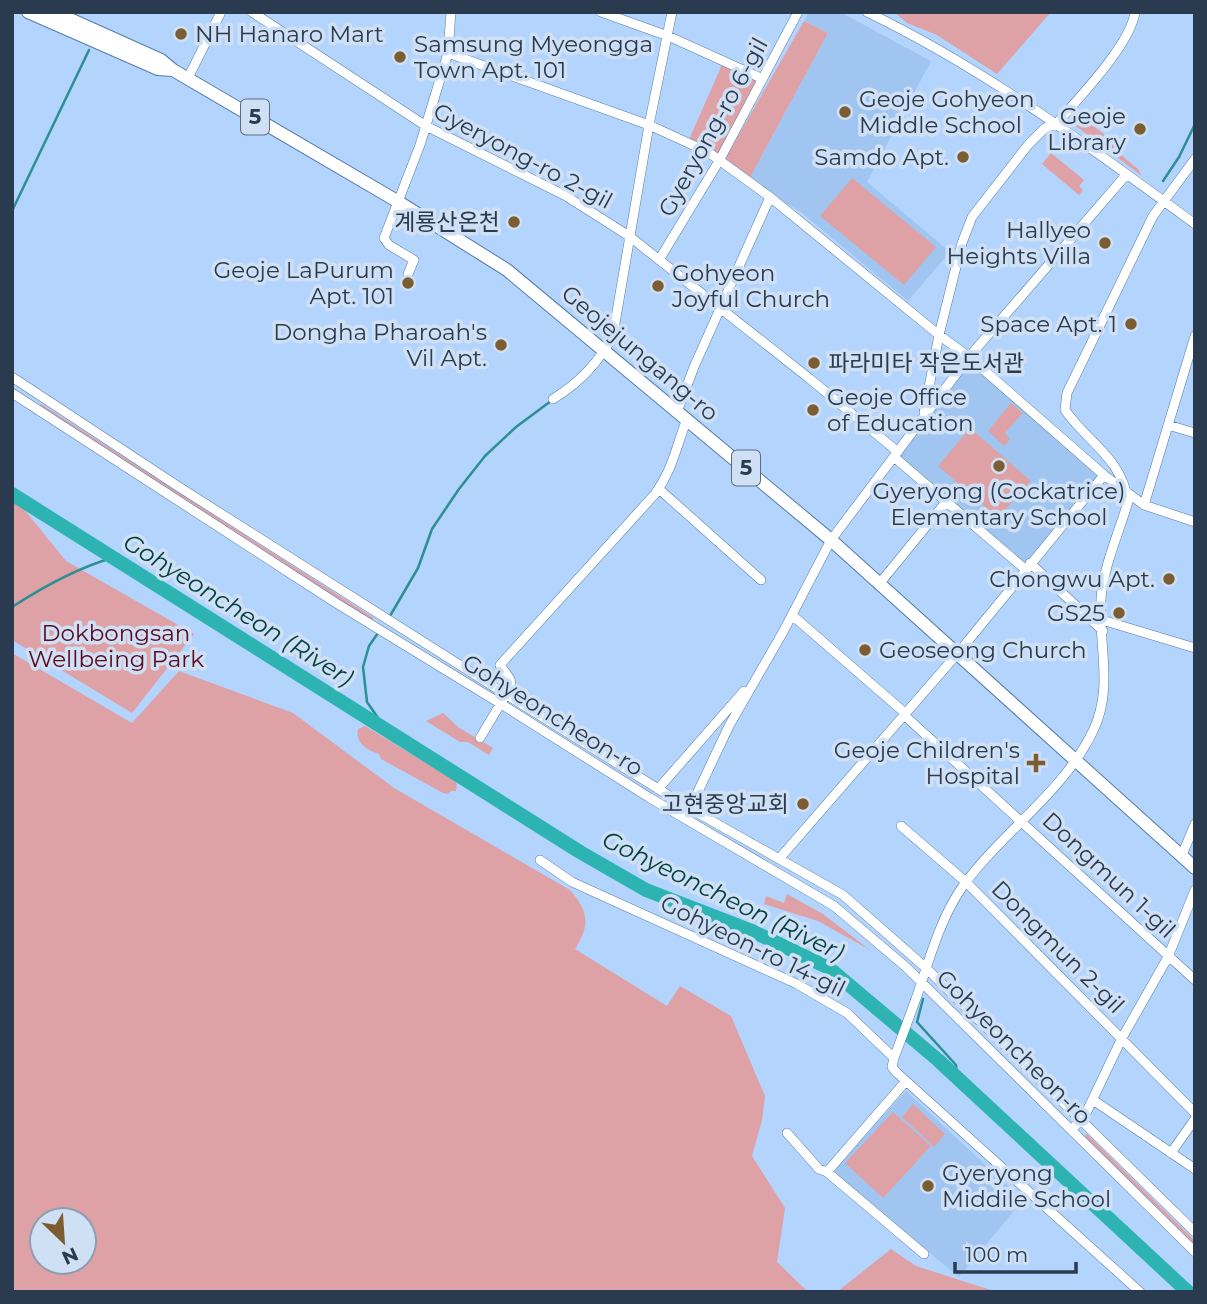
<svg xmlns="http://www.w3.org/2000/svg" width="1207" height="1304" font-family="Montserrat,'Noto Sans KR',sans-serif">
<rect width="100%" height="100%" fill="#b3d4fd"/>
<path fill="#a1c5f1" d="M809,12H840L931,61L867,182L950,252L908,301L801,212L748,181L828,33L804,21Z
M969,357L1104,475L1025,569L894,457Z
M906,1091L1023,1200L959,1277L832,1172Z"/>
<path fill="#dea1a6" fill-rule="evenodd" d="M894,12H1051L997,74L937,35L907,23Z
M804,21L828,33L748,181L725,159Z
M724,60L763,79L719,161L688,142Z
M1077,117L1080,121L1083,118L1118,145L1121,155L1138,169L1142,176L1073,124Z
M1051,153L1084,180L1079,186L1083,190L1079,195L1042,164Z
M852,178L936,247L904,285L820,216Z
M1011,403L1023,413L1005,433L1010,439L1004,446L988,431Z
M41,404L374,618L372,621L38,407Z
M970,428L1031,481L998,518L938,466Z
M12,500L23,508L66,561L194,634L132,713L12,640Z
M12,653L132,723L179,671L293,713L394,788L570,890C589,912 590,925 575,949L667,1006L680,986L731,1016L765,1096L762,1120L752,1156L785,1208L777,1262L808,1292H12ZM42,1220H84V1262H42Z
M443,713L458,727L493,748L489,755L468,742H460L426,721Z
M365,726L454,780L457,784L456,791H451L448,794L443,793L381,759L379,754C367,750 355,743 358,729Z
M787,894L823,914L870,950L818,921L764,904L766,896L784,903Z
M913,1104L945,1134L934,1147L902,1117Z
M893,1112L931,1146L883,1198L845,1163Z
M1087,1134L1195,1241V1246L1084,1136Z
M891,1249L916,1266L997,1292H837Z"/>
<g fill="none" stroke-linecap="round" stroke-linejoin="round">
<path stroke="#2c8f94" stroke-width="2.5" d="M1163,181L1179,157L1195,124
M12,211L89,50
M12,607C43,587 77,568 112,558
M390,616L418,568L432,529L459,489L485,456L516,427L551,401
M378,633L369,646L363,667L367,702L385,728
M923,999L917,1022L956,1065L957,1077"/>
<path stroke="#2db4b2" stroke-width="14" d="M12,494L580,852L646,890L752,931L829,968L938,1060L1188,1292"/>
<g stroke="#557caa" stroke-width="10">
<path id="minor" d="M252,12L426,126L566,196L629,236L810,379L898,452
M601,12L668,36L763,79
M867,12C985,69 1090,147 1195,224
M448,53L649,125L708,152L770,197L939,335L969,357L1104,475L1144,505L1195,522
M188,78L221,12
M659,260L719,161L798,12
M408,274L414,260L389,245L384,238L420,145L448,53L451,12
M12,377L179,487L507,695L689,808L843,895L926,968L1195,1232
M12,393L336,603L501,704L650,798L834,906L906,967L1195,1252
M553,399C579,383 599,363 613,335L649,125L672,12
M677,412L694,367L770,197
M924,413L939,335L962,243L972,217L1028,145L1045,128L1056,124C1078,99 1131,44 1135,12
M1168,425L1195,433
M894,457L1025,569
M659,489L761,580
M1144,505L1195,336
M1030,563L1103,631
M880,583L946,502
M792,615L905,713
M1102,620L1195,648
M904,715L1195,980
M480,738L511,686L510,679L500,665L655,494C673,469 676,447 687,419
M658,789L744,691
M685,813L695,798L729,726L783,632L831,540L969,357L1126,175
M901,826L966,882L1195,1113
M1182,855L1195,824
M779,859L958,653L1104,475
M540,860L572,882L797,984L847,1013L894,1058L892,1067L896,1072L1140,1292
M894,1058C902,1037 910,1015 918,993C930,957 941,917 963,886C1003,831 1063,793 1093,731C1114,688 1098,644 1101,599C1103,568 1119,532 1128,502C1122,458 1088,443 1065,410L1067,393L1153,216L1195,159
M1093,1100L1195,1169
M1072,1130L1087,1111L1122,1038L1168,957L1195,890
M787,1133L819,1169L827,1172L924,1254
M1171,1153L1195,1119
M827,1172L906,1081"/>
</g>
<g stroke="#557caa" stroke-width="14">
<path id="major" d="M28,12L158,69L172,70
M54,12L161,60L173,70L397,201L507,270L831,540L1195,868"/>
</g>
<use href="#minor" stroke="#fff" stroke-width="9"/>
<use href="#major" stroke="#fff" stroke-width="12"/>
</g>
<g fill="#7c5d32" stroke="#cfe0f5" stroke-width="2.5">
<circle cx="181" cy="34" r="7"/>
<circle cx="400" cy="57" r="7"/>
<circle cx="845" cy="112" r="7"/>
<circle cx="1140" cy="129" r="7"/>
<circle cx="963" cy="157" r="7"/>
<circle cx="514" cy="222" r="7"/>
<circle cx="1105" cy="243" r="7"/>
<circle cx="408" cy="283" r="7"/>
<circle cx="658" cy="286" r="7"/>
<circle cx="1131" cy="324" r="7"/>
<circle cx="501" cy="345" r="7"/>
<circle cx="814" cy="363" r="7"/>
<circle cx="813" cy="410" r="7"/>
<circle cx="999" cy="466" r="7"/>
<circle cx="1169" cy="579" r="7"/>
<circle cx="1119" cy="613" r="7"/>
<circle cx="865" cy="650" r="7"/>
<path d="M1032.5 752.5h7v7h7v7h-7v7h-7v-7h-7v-7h7z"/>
<circle cx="803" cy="804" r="7"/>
<circle cx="928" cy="1186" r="7"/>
</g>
<g text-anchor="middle" stroke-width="7" stroke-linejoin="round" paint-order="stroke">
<g fill="#cfe0f5" stroke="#5c6c81" stroke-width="2">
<rect x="241" y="99.5" width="28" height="35" rx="5"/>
<rect x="732" y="450.5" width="28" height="35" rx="5"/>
</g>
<g font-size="21" font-weight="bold" fill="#2a3a4f">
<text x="255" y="124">5</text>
<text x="746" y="475">5</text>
</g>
<g font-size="23" fill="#2a3a4f" stroke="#cfe0f5" text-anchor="end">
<text x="195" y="42" text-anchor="start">NH Hanaro Mart</text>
<text x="414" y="52" text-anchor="start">Samsung Myeongga<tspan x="414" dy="26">Town Apt. 101</tspan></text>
<text x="859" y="107" text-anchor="start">Geoje Gohyeon<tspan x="859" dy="26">Middle School</tspan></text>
<text x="1126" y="124">Geoje<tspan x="1126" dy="26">Library</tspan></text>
<text x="949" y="165">Samdo Apt.</text>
<text x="500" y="230">계룡산온천</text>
<text x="1091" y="238">Hallyeo<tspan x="1091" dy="26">Heights Villa</tspan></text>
<text x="394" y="278">Geoje LaPurum<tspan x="394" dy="26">Apt. 101</tspan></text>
<text x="672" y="281" text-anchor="start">Gohyeon<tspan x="672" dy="26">Joyful Church</tspan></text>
<text x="1117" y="332">Space Apt. 1</text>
<text x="487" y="340">Dongha Pharoah's<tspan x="487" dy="26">Vil Apt.</tspan></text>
<text x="828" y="371" text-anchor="start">파라미타 작은도서관</text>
<text x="827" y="405" text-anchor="start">Geoje Office<tspan x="827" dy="26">of Education</tspan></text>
<text x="999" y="499" text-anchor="middle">Gyeryong (Cockatrice)<tspan x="999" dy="26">Elementary School</tspan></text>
<text x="1155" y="587">Chongwu Apt.</text>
<text x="1105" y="621">GS25</text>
<text x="879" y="658" text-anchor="start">Geoseong Church</text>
<text x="1020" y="758">Geoje Children's<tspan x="1020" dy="26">Hospital</tspan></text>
<text x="789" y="812">고현중앙교회</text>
<text x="942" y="1181" text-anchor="start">Gyeryong<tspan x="942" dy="26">Middile School</tspan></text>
</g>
<g font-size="23" fill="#2a3a4f" stroke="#cfe0f5">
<text transform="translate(713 127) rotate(-61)" y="8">Gyeryong-ro 6-gil</text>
<text transform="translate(523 156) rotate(28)" y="8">Gyeryong-ro 2-gil</text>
<text transform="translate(640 353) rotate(40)" y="8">Geojejungang-ro</text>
<text transform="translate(553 715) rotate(32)" y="8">Gohyeoncheon-ro</text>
<text transform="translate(1109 875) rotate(43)" y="8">Dongmun 1-gil</text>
<text transform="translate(753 946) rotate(26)" y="8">Gohyeon-ro 14-gil</text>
<text transform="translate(1058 947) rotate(45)" y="8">Dongmun 2-gil</text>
<text transform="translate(1014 1047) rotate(45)" y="8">Gohyeoncheon-ro</text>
</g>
<g font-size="23" fill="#5b091e" stroke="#cfe0f5">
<text x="116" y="641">Dokbongsan<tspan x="116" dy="26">Wellbeing Park</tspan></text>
</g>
<g font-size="24" font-style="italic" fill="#03403f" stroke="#cfe0f5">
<text transform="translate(238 610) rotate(32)" y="8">Gohyeoncheon (River)</text>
<text transform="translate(723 896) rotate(26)" y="8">Gohyeoncheon (River)</text>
</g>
</g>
<rect width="1207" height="1304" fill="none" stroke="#2a3a4f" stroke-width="28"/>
<g transform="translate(63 1241) rotate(155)"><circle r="33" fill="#cfe0f5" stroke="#8d9eb3" stroke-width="2"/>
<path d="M0-5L12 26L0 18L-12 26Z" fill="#7c5d32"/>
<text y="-10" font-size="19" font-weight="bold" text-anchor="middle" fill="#2a3a4f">N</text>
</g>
<path d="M955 1262v10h121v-10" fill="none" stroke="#2a3a4f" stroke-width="3.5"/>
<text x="965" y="1262" font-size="21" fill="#2a3a4f" stroke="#cfe0f5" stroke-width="5" paint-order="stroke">100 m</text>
</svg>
